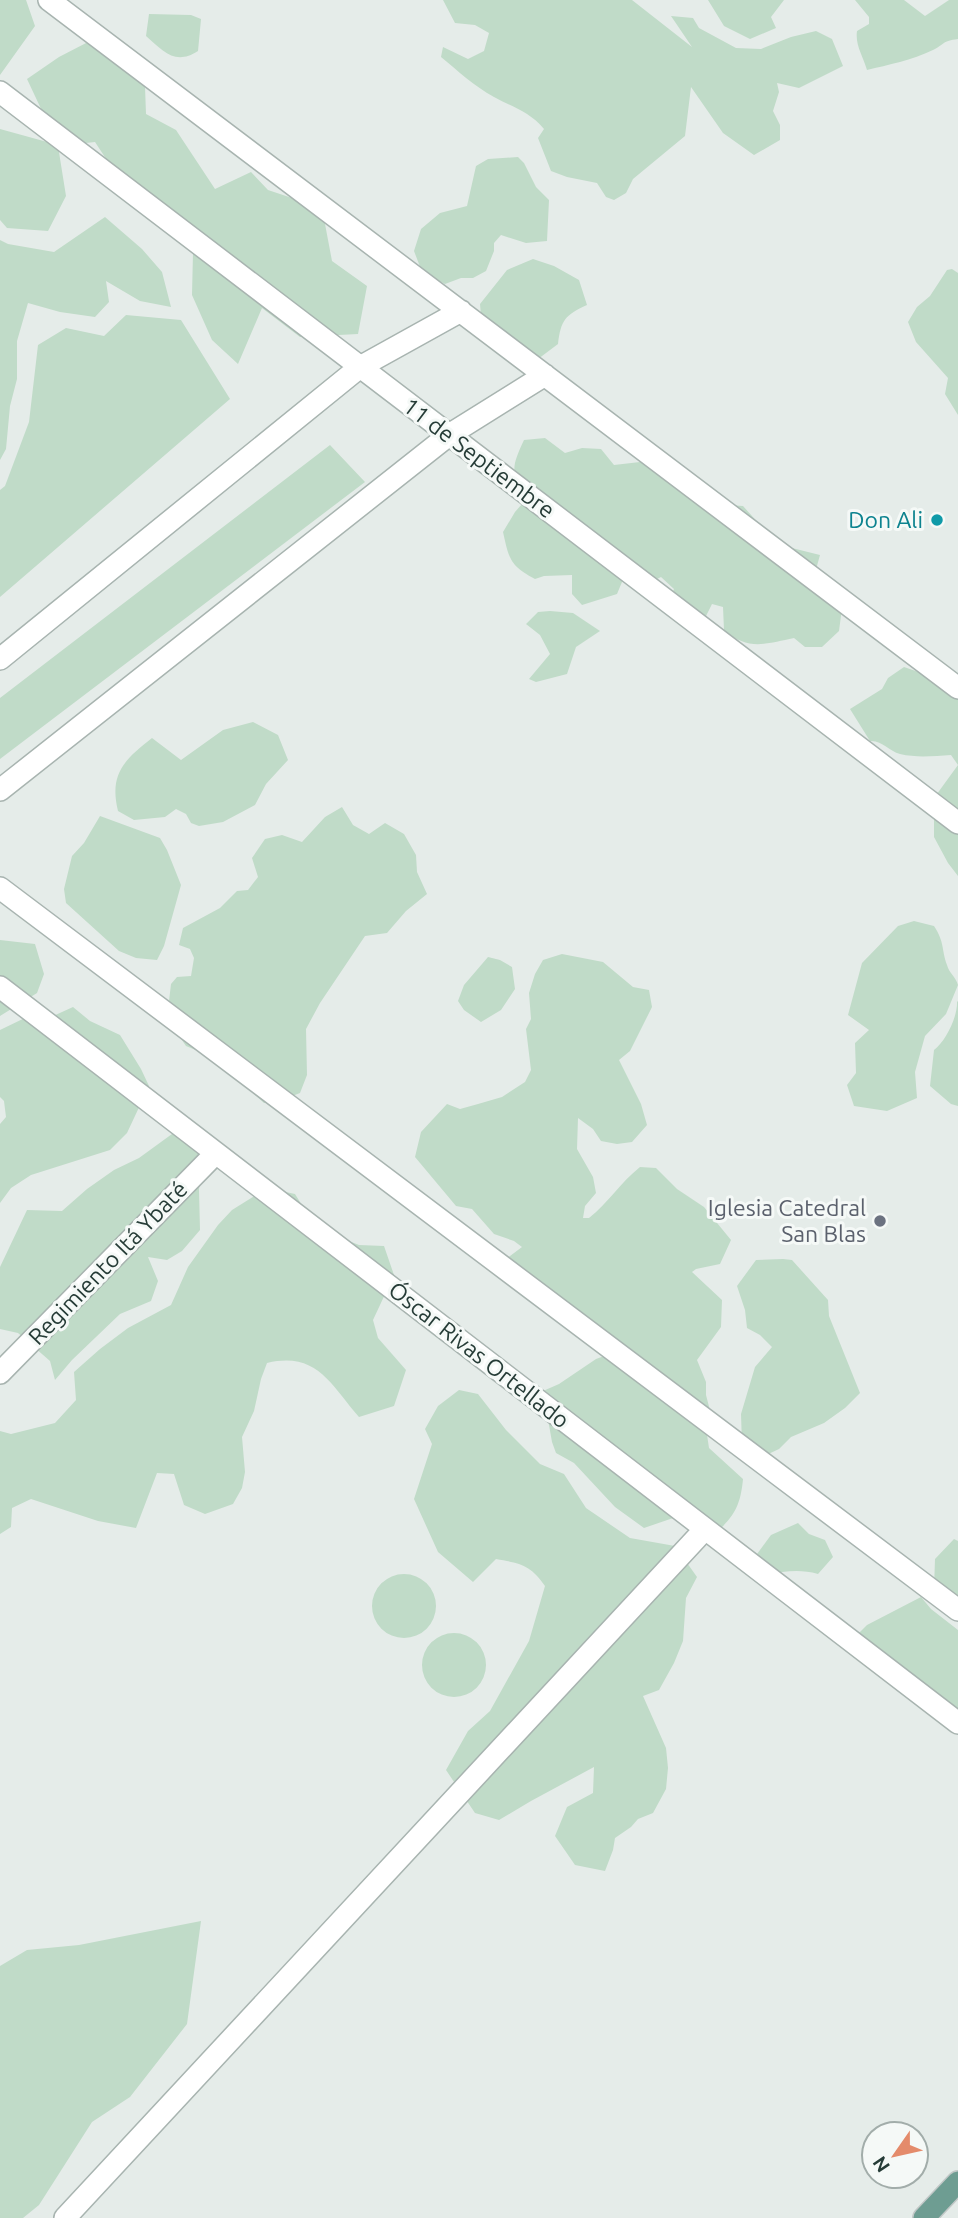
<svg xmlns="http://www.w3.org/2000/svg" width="958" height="2218" font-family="Ubuntu,sans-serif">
<rect width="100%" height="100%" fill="#e5ece9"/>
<path fill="#c0dbc8" d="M0,0H26L35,26L0,75Z
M443,0H632L692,47L671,16L693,18L699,28L736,48L761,49L791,37L816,31L832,39L843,66L799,88L777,83L779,92L773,111L780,125V140L754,155L723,133L691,87L685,136L633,179L626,193L614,200L606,197L597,183L567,177L551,171L538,138L544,129C530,112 512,107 494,97C474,86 458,71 441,57L443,47L468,59L484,51L489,33L475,25L455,23Z
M708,0H784L771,17L776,28L750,39L724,26Z
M855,0H904L925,16L949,0H958V39C942,41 945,44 933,50C912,60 888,65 867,70C863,56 855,45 857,31L869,24V17Z
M149,14L191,15L201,19L198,51C175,66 163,51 146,36Z
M88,42L144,59L146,114L176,130L215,189L251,172L268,190L322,208L332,261L367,286L358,334L300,337L262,308L238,364L212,340L192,295L193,253L139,209L95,142L58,146L66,196L48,231L7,228L0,220V129L58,145L27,79L59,57Z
M518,157L524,163L536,187L549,200L547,241L526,243L501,235L494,243V251L486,271L473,278H461L445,284L422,272L414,251L421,229L440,213L467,206L476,166L488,159Z
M105,217L142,249L162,272L171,307L140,301L106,281L109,302L95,317L60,312L28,303L17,341V379L10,406L6,449L0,460V240L8,244L54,252Z
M533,259L554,266L579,280L587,305C565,315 561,320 558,344L530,365L482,327L480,304L507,270Z
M952,269L958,273V415L945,394L948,378L916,342L908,322L917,307L930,296L947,270Z
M126,315L181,320L230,399L0,597V490L5,486L29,422L38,345L66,328L104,336Z
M545,438L565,453L582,448L601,449L614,465L666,459L700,503L743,506L761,526L792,548L820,555L815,573L842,608L839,631L822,647H805L794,638C765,644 748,651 724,630L723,607L712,604L706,616L693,620L668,603L674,589L661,577L651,582H622L617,594L582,605L572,594V575L544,576L535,579C510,566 509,559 503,532L515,512L528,497C509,474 512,466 524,440Z
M330,445L365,482L0,759V698Z
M550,611L573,613L600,631L576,647L567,674L536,682L529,679L550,654L540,635L526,624L538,612Z
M904,667L936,678L958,695V876L948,863L934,837V798L958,765L951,755C934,756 917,758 900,754C889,751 882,740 870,741L850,709L882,689L888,678Z
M253,722L278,735L288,760L266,784L255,805L223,822L199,826L191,823L186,814L176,809L165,817L134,820L118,811C109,774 124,760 152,738L181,760L223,730Z
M342,807L353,825L369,834L385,823L404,834L416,855L417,872L427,894L406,911L387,933L365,936L320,1003L306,1029L307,1075L300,1093L277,1102L264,1103L213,1057L186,1046L167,1018L171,984L177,977L191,976L194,958L190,949L179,945L183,928L220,908L237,891L248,890L258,877L252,858L265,839L282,835L302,842L325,817Z
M100,816L160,838L167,850L181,885L164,946L157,960L136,958L119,951L66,903L64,889L72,856L84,843Z
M914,921L934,926C945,943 941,948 947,965C949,973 956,977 958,985L946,1014L925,1036L915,1072L917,1098L887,1111L854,1106L847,1085L856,1073L855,1043L869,1030L848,1015L862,963L898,926Z
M0,940L35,944L44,974L37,993L0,1016Z
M562,954L603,962L633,987L649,990L652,1007L630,1051L619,1060L641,1104L647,1125L632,1142L617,1144L601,1141L593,1129L578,1118L577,1149L593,1177L596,1193L585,1206L583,1218H589C608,1203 620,1183 640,1167L656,1168L677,1189L704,1207L731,1240L720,1264L696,1269L692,1272L722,1300L721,1327L697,1360L706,1382V1395L713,1422L706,1428L709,1448L743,1479C741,1500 737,1513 721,1528L688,1526L676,1517L644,1528L615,1507L574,1463L556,1453L552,1442L543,1391L559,1384L596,1359L618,1351L502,1262L522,1247L514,1241L494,1234L472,1209L456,1206L415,1157L421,1132L447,1104L460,1109L478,1104L502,1097L525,1082L531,1070L526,1029L531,1019L529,993L535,974L543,960Z
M488,957L500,960L512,967L515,989L501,1010L481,1022L464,1010L458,1001L464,985Z
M957,1001L958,1002V1106L951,1104L930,1086L934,1050C946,1041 958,1016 957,1001Z
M73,1007L90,1021L120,1035L141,1069L149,1086L127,1133L110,1150L31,1175L11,1188L0,1203V1124L6,1117L4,1101L0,1097V1030L31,1015L51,1017Z
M183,1126L204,1140L199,1190L200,1230L182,1251L167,1260L148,1257L158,1281L151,1301L120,1314L72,1360L55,1380L50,1361L18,1333L0,1329V1267L27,1210L62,1211L87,1189L114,1170L139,1158Z
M267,1188L295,1194L316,1228L359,1245L384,1246L394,1275L373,1320L378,1338L406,1370L394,1406L359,1417C331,1385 317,1351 267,1363L261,1379L254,1411L242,1437L245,1472L242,1488L233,1504L205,1514L184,1505L174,1474L157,1473L136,1528L98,1521L31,1499L12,1508L11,1527L0,1534V1431L11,1434L55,1423L76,1400L74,1372L100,1349L128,1328L171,1305L188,1267L218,1225L232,1210Z
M783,1259L792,1260L828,1300L829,1316L860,1393L845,1408L824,1423L791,1437L779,1449L760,1458L742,1444L741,1414L755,1367L772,1347L760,1335L747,1328L745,1310L737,1286L756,1260Z
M459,1390L478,1394L506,1430L540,1464L564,1474L586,1508L630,1538L675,1546L697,1577L686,1598L683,1641L674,1663L659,1690L643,1696L666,1748L668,1768L666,1789L653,1813L638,1819L631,1827L615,1838L613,1850L605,1871L575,1865L555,1836L567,1807L593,1793L594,1767L531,1801L499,1820L475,1813L446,1770L468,1731L490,1711L529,1641L545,1586C531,1565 520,1563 496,1559L473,1582L438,1552L414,1499L432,1444L425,1429L438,1406Z
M798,1523L809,1534L825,1540L833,1557L818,1574C800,1569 785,1571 767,1575L757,1554L771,1535Z
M954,1539L958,1541V1608L934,1589L935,1559Z
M372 1606a32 32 0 1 1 64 0a32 32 0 1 1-64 0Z
M921,1597L931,1609L958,1630V1721L847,1645L867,1625Z
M422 1665a32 32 0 1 1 64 0a32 32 0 1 1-64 0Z
M201,1921L187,2024L130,2097L92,2122L39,2205L23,2218H0V1966L27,1950L79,1945Z"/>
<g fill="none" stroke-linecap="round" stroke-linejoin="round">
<g stroke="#a8b4b0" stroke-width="24">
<path id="minor" d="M49,0L958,688
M0,92L958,823
M0,659L360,367L461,311
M0,790L449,435L545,375
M0,888L958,1610
M0,987L958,1723
M0,1373L216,1153
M65,2218L705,1529"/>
</g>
<g stroke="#c2c8c7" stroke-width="24">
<path id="major" d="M924,2218L958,2182"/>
</g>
<use href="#minor" stroke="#fff" stroke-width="21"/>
<use href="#major" stroke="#6e9d92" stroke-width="21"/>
</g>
<circle fill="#0f9aa8" stroke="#f5f9f7" stroke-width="2.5" cx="937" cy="520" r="7"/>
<circle fill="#6b7280" stroke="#f5f9f7" stroke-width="2.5" cx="880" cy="1221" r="7"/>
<g text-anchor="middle" stroke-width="6" stroke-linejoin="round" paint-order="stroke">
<g font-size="23" fill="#263c37" stroke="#f5f9f7">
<text transform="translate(479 458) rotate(37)" y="8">11 de Septiembre</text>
<text transform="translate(108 1263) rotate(-46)" y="8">Regimiento Itá Ybaté</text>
<text transform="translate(479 1355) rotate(38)" y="8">Óscar Rivas Ortellado</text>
</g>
<g font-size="23" fill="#0d838f" stroke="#f5f9f7" text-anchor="end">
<text x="923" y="528">Don Ali</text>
</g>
<g font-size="23" fill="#5b616d" stroke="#f5f9f7" text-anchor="end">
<text x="866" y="1216">Iglesia Catedral<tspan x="866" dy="26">San Blas</tspan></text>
</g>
</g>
<g transform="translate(895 2155) rotate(236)"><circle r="33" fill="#f5f9f7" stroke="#a2adaa" stroke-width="2"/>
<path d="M0-5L12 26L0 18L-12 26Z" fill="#e48b6b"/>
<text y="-10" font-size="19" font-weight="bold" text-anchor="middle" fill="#263c37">N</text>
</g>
</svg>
